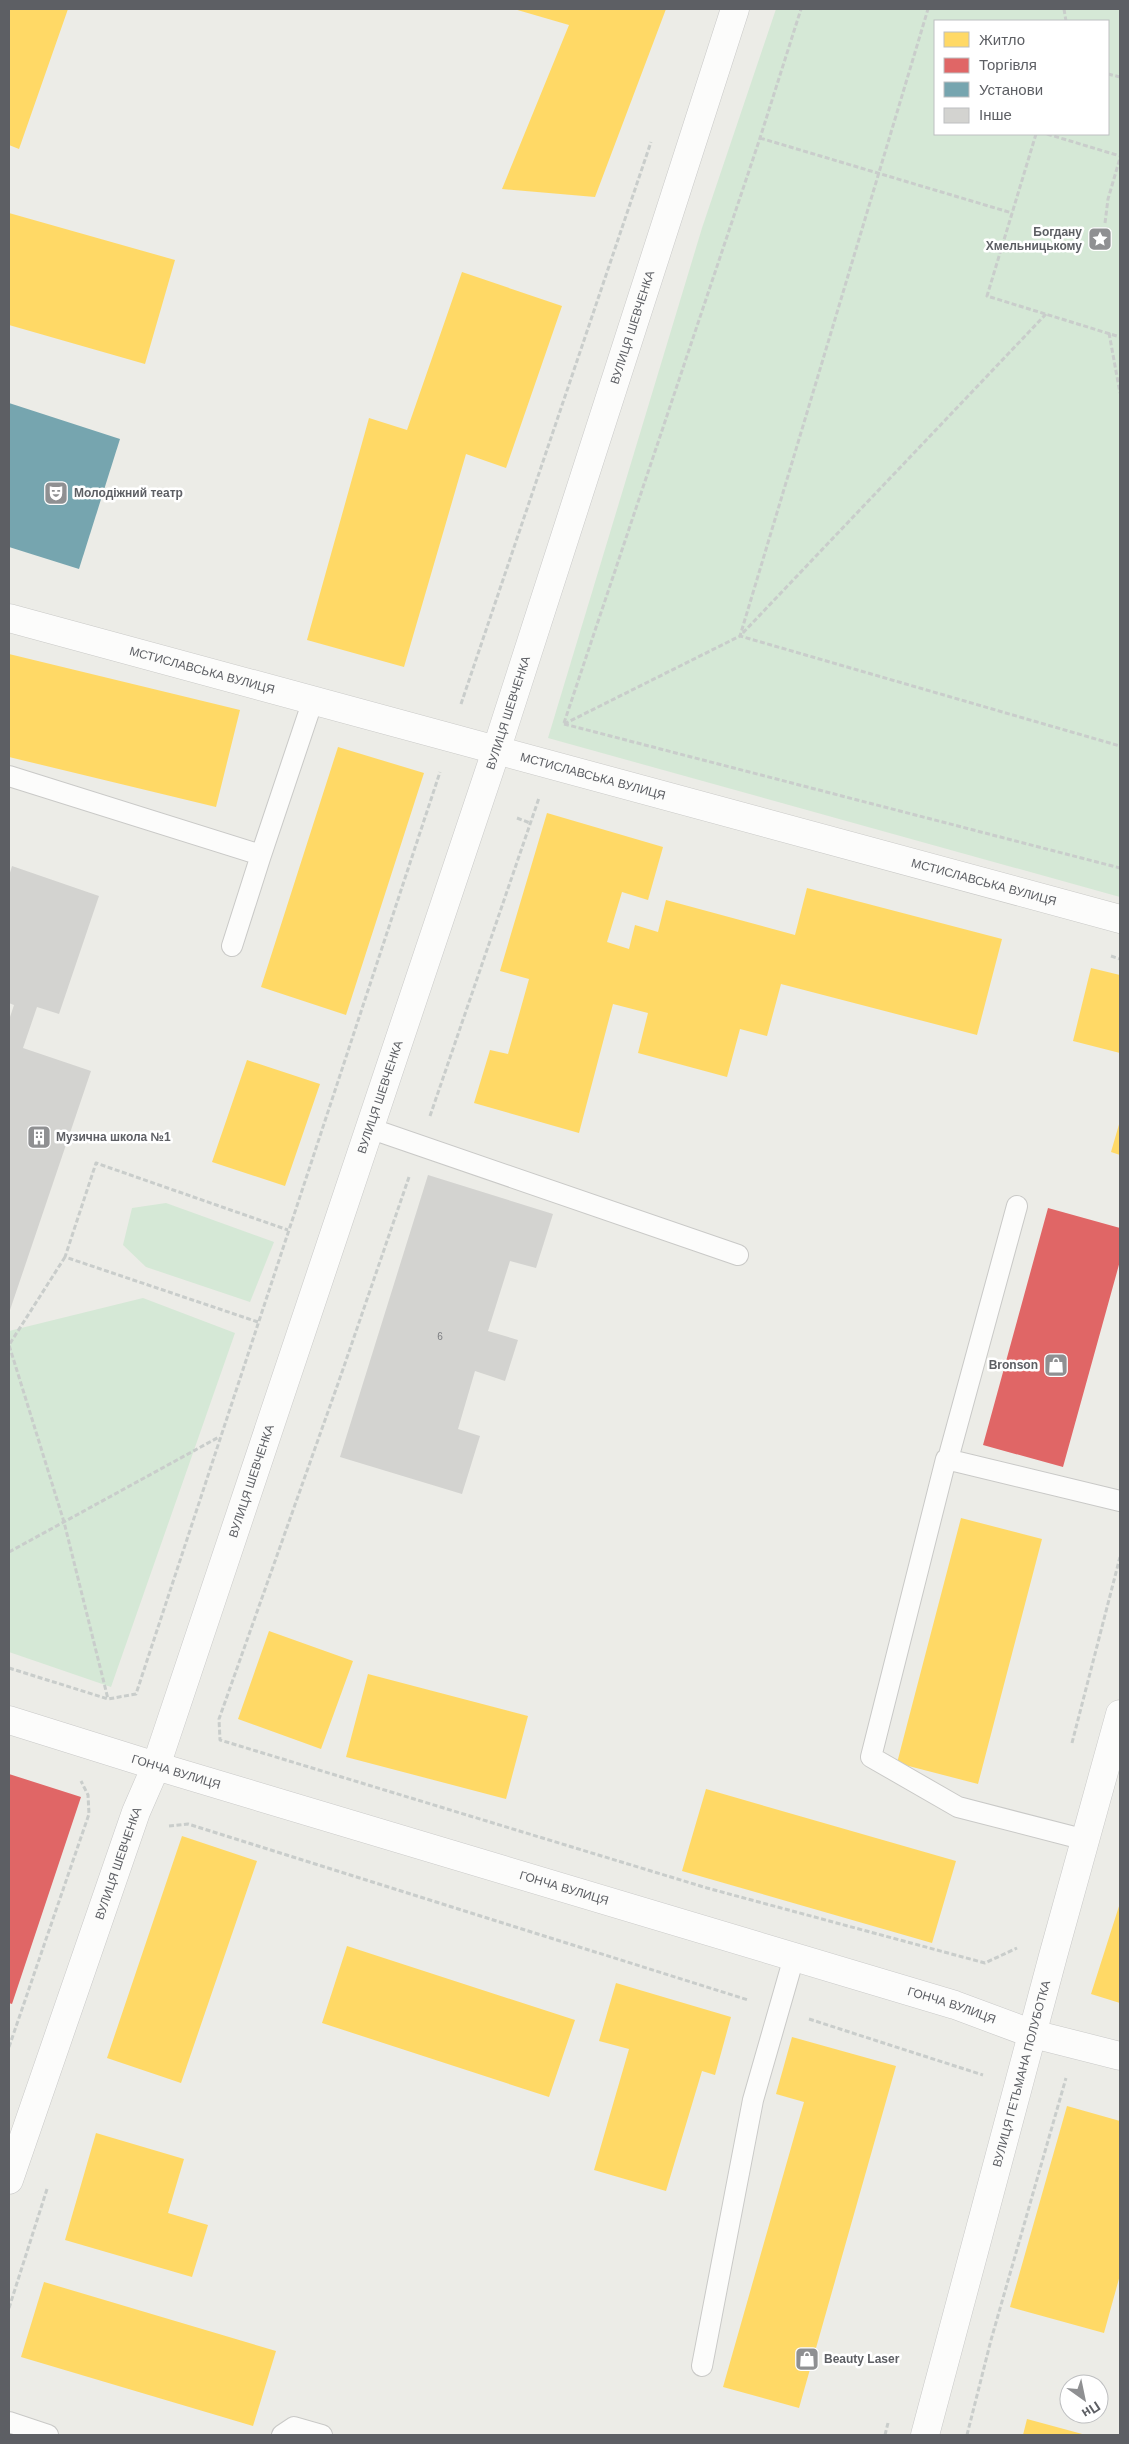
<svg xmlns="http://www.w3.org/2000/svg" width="1129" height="2444" font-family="Helvetica,sans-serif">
<rect width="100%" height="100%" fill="#ecece7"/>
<path fill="#d5e8d6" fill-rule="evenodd" d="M776,9H1120V897L548,738L702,228ZM935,21H1108V134H935Z
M166,1203L274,1242L250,1302L146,1267L123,1245L132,1208Z
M143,1298L235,1333L111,1687L9,1652V1331Z"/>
<path fill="#ffd966" d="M9,9H68L19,149L9,145Z
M514,9H666L595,197L502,189L569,25Z
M9,213L175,260L145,364L9,325Z
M462,272L562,306L506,468L466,454L404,667L307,640L369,418L407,430Z
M9,654L240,710L216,807L9,757Z
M338,747L424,773L346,1015L261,987Z
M547,813L663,847L648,900L622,892L607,942L629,949L635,925L658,932L666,900L795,935L807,888L1002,939L977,1035L781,984L767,1036L740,1029L727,1077L638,1053L648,1013L613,1004L579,1133L474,1103L490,1050L508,1054L529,979L500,971Z
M1091,968L1120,975V1053L1073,1041Z
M247,1060L320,1084L285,1186L212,1162Z
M1120,1121V1155L1111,1152Z
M961,1518L1042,1539L978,1784L897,1763Z
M269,1631L353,1661L321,1749L238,1719Z
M368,1674L528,1716L506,1799L346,1757Z
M706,1789L956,1861L932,1943L682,1871Z
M182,1836L257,1861L181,2083L107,2058Z
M1120,1903V2003L1091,1994Z
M347,1946L575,2020L549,2097L322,2023Z
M616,1983L731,2017L715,2075L702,2071L666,2191L594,2170L629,2049L599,2041Z
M792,2037L896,2066L799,2408L723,2387L804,2102L776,2094Z
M1067,2106L1120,2121V2275L1104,2333L1010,2307Z
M96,2133L184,2159L168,2213L208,2225L192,2277L65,2240Z
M44,2282L276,2351L253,2426L21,2357Z
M1027,2419L1086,2435H1023Z"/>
<path fill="#e06666" d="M1048,1208L1120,1228V1261L1063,1467L983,1445Z
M9,1774L81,1797L12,2004L9,2003Z"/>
<path fill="#76a5af" d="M9,403L120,439L79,569L9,547Z"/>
<path fill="#d3d3d0" d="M12,866L99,896L59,1014L37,1007L23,1048L91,1071L9,1313V1020L14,1005L9,1003V876Z
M428,1175L553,1214L536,1268L510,1261L488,1331L518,1340L505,1381L475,1371L458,1429L480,1436L462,1494L340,1457Z"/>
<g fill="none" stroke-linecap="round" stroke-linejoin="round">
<g stroke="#c9c9c7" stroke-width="22">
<path id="lane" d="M9,776L261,855L313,700
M232,946L261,855
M369,1128L738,1255
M948,1459L1017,1206
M1086,1840L958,1807L871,1757L946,1459L1120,1501
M702,2366L753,2100L794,1957
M9,2422L48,2435
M282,2435L294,2427L322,2435"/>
</g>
<g stroke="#c9c9c7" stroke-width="29">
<g id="street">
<path id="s1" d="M9,618L1120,919"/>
</g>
</g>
<g stroke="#c9c9c8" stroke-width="29">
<g id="secondary">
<path id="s2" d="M9,1720L156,1766L955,2005L1033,2034L1120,2056"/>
<path id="s3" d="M9,2180L136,1812L156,1766L496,751L735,9"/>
<path id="s4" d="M925,2435L1053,1956L1120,1714"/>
</g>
</g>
<path stroke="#c9cdcb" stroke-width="3" stroke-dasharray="5 2.5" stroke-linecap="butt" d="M1064,9L1066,21
M1108,74L1120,77
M1036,134L987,296L1120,337
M1047,134L1120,156
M760,138L1012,213
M1105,223L1108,199L1120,158
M1046,314L740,636L1120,746
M1109,333L1120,393
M461,704L651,142
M564,723L760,138L801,9
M564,724L740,636L928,9
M564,724L1120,868
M517,818L530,823
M1111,956L1120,959
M430,1116L539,798
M409,1177L341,1375L219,1719L220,1740L707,1888L985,1963L1017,1948
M65,1257L9,1345L64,1522L108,1699
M258,1322L65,1257L96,1163L288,1230
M9,1552L219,1437
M9,1668L108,1699L136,1694L440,772
M1072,1743L1120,1557
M169,1826L188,1824L748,2000
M809,2019L983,2075
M9,2047L89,1814L88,1795L81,1781
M9,2308L47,2189
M885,2435L888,2423
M967,2435L991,2340L1066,2078"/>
<use href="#lane" stroke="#fcfcfb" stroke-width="20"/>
<use href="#street" stroke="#fcfcfb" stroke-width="28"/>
<use href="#secondary" stroke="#fcfcfb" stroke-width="28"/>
</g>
<defs>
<g id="sight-square" transform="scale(1.25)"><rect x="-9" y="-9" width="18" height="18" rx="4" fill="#8f9092" stroke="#fff"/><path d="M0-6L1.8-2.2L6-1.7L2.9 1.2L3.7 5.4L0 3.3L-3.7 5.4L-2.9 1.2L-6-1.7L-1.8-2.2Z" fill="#fff"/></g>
<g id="theatre-square" transform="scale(1.25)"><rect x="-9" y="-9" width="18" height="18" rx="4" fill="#8f9092" stroke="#fff"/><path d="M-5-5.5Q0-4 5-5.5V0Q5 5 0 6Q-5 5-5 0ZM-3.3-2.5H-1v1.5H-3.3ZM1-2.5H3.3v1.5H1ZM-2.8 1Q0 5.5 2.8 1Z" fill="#fff"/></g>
<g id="building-square" transform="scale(1.25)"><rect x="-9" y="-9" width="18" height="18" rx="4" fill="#8f9092" stroke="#fff"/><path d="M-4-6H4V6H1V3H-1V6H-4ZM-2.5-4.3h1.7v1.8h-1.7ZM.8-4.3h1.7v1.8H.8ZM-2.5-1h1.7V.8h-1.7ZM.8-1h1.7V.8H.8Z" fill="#fff"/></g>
<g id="shop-square" transform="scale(1.25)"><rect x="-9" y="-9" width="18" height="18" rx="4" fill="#8f9092" stroke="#fff"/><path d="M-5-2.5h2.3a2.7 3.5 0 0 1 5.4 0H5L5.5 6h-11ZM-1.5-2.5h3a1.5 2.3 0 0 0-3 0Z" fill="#fff"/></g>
</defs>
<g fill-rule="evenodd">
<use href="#sight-square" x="1100" y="239"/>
<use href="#theatre-square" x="56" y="493"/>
<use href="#building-square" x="39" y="1137"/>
<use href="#shop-square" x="1056" y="1365"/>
<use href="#shop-square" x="807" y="2359"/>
</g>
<g text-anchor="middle" stroke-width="5" stroke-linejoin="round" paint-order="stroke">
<g font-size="10" fill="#7c7d80">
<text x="440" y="1340">6</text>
</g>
<g font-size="12" font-weight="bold" fill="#5d5f64" stroke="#fff" text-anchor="start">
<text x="1082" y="236" text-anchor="end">Богдану<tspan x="1082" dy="14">Хмельницькому</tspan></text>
<text x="74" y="497">Молодіжний театр</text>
<text x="56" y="1141">Музична школа №1</text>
<text x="1038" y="1369" text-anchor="end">Bronson</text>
<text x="824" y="2363">Beauty Laser</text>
</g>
<g font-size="12" fill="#5d5f64" stroke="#fff">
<text dy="4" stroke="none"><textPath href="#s3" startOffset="1955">ВУЛИЦЯ ШЕВЧЕНКА</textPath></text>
<text dy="4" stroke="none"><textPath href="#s1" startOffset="200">МСТИСЛАВСЬКА ВУЛИЦЯ</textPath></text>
<text dy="4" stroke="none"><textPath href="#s3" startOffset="1550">ВУЛИЦЯ ШЕВЧЕНКА</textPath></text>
<text dy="4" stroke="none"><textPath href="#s1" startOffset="605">МСТИСЛАВСЬКА ВУЛИЦЯ</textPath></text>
<text dy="4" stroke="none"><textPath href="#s1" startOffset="1010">МСТИСЛАВСЬКА ВУЛИЦЯ</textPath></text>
<text dy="4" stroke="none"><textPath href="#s3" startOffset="1145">ВУЛИЦЯ ШЕВЧЕНКА</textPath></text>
<text dy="4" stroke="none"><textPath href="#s3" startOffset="740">ВУЛИЦЯ ШЕВЧЕНКА</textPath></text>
<text dy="4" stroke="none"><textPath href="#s2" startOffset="175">ГОНЧА ВУЛИЦЯ</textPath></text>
<text dy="4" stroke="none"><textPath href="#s3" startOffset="335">ВУЛИЦЯ ШЕВЧЕНКА</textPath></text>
<text dy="4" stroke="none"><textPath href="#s2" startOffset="580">ГОНЧА ВУЛИЦЯ</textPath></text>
<text dy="4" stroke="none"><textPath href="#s2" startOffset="985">ГОНЧА ВУЛИЦЯ</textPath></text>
<text dy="4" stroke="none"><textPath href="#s4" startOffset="374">ВУЛИЦЯ ГЕТЬМАНА ПОЛУБОТКА</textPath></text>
</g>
</g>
<rect width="1129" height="2444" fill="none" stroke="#5d5f64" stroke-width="20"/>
<rect x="934" y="20" width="175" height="115" fill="#ffffff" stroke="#bebfc1"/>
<rect x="944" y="32" width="25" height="15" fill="#ffd966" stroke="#bebfc1"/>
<text x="979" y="45" font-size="15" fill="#5d5f64">Житло</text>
<rect x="944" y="58" width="25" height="15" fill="#e06666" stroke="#bebfc1"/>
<text x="979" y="70" font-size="15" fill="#5d5f64">Торгівля</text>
<rect x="944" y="82" width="25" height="15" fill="#76a5af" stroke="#bebfc1"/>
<text x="979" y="95" font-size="15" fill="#5d5f64">Установи</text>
<rect x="944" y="108" width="25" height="15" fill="#d3d3d0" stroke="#bebfc1"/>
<text x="979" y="120" font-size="15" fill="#5d5f64">Інше</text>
<g transform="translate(1084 2399) rotate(147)"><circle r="24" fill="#ffffff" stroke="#bebfc1"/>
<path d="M0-4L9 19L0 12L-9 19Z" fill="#8f9092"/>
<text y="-8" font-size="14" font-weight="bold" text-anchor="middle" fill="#5d5f64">Пн</text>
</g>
</svg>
